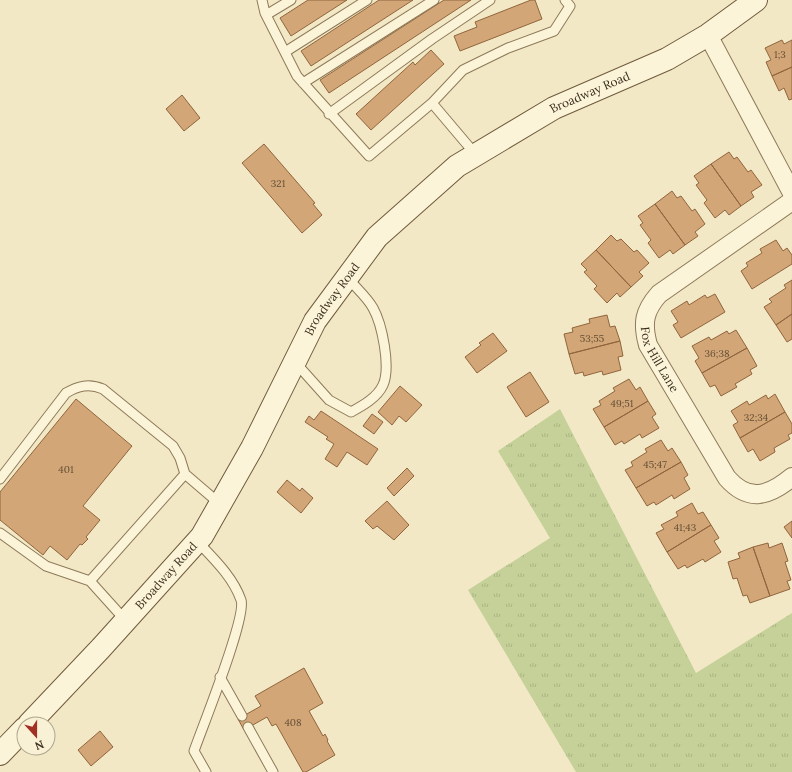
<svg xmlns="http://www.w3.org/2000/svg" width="792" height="772" font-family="Lora,serif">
<defs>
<pattern id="grass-tufts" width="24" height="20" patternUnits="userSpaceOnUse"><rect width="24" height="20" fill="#c5d198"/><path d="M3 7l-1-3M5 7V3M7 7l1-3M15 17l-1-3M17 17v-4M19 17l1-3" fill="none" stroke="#aab483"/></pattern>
</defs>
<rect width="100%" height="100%" fill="#f2e8c5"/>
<path fill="url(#grass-tufts)" d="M560,409L696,673L792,613V772H576L468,590L550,538L498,451Z"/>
<path fill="#d3a678" stroke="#90653d" d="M308,0H347L291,36L280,18Z
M379,0H413L311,66L301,51Z
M444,0H471L329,93L320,80Z
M531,0H535L542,19L460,51L454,36L477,27L475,22Z
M782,40L784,44L792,40V67L772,76L766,62L771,60L765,48Z
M431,50L444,64L371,130L356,114L413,62L415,65Z
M792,67V99L789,100L784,88L779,91L772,76Z
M182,95L200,118L184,131L166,109Z
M264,144L315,203L313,204L322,215L302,233L242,163Z
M729,152L734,159L737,157L748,172L751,170L762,185L751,192L754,197L741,206L711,164Z
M711,164L741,206L729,215L725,210L715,218L704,203L707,200L696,185L699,183L694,176Z
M672,191L677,198L681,196L692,211L695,209L705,224L695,232L698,236L685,245L655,204Z
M655,204L685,245L673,254L670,250L659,258L648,243L651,240L640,225L643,223L638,216Z
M611,235L617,241L621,239L634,252L637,250L649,263L639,272L643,276L631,287L596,250Z
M776,240L783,251L787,248L792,255V264L752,289L741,271L748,266L746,263L762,253L760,249Z
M596,250L631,287L620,297L617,293L607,303L594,289L597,286L584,272L587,270L581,264Z
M792,280V314L776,325L764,307L772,302L769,299L786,288L784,285Z
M715,294L725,312L681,338L673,325L678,322L671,311L687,301L689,305L705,295L707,298Z
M792,314V339L787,342L776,325Z
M607,315L610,327L615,326L620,341L569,354L564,334L573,332L572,328L590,323L589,319Z
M736,330L747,348L702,373L695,361L699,358L692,346L709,337L711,340L727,331L729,334Z
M493,333L507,351L477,373L465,357L481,345L479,343Z
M620,341L623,356L618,357L621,370L603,375L602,371L584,376L583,372L575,374L569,354Z
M747,348L757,366L750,370L752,374L735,384L737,387L721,396L715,385L710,387L702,373Z
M530,372L549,402L526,417L507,387Z
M629,379L636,390L640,387L648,401L604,427L593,409L601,405L599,401L615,391L613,388Z
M400,386L422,405L406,422L399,416L392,425L378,412Z
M775,394L785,412L740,438L733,425L738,422L731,411L747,401L749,405L766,395L768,399Z
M76,399L132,446L83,506L100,520L86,537L88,539L82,545L80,544L67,560L50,546L43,555L0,520V492Z
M648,401L656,414L652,417L659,428L642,438L640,434L624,444L622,441L615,445L604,427Z
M321,411L378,449L367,465L347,452L337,467L325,459L334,444L326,439L328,437L305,422L309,416L314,420Z
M785,412L792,424V433L788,435L790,439L774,448L775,452L760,461L753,449L748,452L740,438Z
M372,414L383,422L374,434L363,426Z
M661,440L668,451L672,448L681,462L636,488L625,470L633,466L631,462L647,452L645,449Z
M681,462L688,475L684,478L690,489L674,499L672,495L656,505L654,502L647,506L636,488Z
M407,468L414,476L394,496L387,488Z
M287,480L300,491L302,488L313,498L301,513L277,492Z
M387,501L409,525L394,540L377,526L373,529L365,521Z
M692,503L698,514L703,512L711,525L667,552L656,533L664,529L661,525L678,516L676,512Z
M792,521V538L784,527Z
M711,525L719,538L714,541L721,552L705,562L703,559L687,568L685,565L678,569L667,552Z
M768,543L769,548L782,543L788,561L785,562L791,580L787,581L790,589L770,596L753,547Z
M753,547L770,596L750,603L747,595L743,596L737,578L733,579L728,562L740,558L738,553Z
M304,668L323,703L309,711L323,736L325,734L328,740L327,741L335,755L306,772H303L276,724L272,726L267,717L244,730L238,719L261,706L255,696Z
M100,731L113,747L91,766L78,750Z"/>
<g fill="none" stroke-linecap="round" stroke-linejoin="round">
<g stroke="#8e7a59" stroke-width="11">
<path id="service" d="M262,0L265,13L297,76L369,156L432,103L463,70L508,48L554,31L570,6L565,0
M266,15L291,0
M285,52L367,0
M303,83L434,0
M432,103L476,155
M329,114L432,39L490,0
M295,362L329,400L351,412C362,406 377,398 383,385C391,367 382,324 373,308C367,297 355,287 347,277
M0,479L66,393C78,386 89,383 103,389L173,446L180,458L185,474
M0,533L46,566L90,581
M197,541C214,559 233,577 241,600C247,617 202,728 194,751L206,772
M126,621L90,581L185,474L220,504
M220,677L242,716
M248,727L273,772"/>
</g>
<g stroke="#8e7a59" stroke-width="20">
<g id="minor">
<path d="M708,35L792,193"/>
<path id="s1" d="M792,201L659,294C644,311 642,323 648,345L727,478C749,503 769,496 792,477"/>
</g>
</g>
<g stroke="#705b3c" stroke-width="24">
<g id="secondary">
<path id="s2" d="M29,724L101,648L202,536L252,448L315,321L377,237L457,166L554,108L667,59L708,35L756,0"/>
<path d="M0,754L24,729"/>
</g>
</g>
<use href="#service" stroke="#fbf4d9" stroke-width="9"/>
<use href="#minor" stroke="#fbf4d9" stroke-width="18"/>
<use href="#secondary" stroke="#fbf4d9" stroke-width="22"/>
</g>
<g text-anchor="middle" stroke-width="3.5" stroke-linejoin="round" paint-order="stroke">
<g font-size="10" fill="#624e34">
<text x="780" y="58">1;3</text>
<text x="278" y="187">321</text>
<text x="592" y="342">53;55</text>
<text x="717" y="357">36;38</text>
<text x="622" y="407">49;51</text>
<text x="756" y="421">32;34</text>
<text x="655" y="468">45;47</text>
<text x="66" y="473">401</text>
<text x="685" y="531">41;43</text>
<text x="293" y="726">408</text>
</g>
<g font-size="12" fill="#3d301e" stroke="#f8f1d5">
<text dy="4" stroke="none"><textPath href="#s2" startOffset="862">Broadway Road</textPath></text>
<text dy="4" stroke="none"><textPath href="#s2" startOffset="526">Broadway Road</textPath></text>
<text dy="4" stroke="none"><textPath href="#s1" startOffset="235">Fox Hill Lane</textPath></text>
<text dy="4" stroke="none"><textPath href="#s2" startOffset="202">Broadway Road</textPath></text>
</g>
</g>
<g transform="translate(36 736) rotate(159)"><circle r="19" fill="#f8f1d5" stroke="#ada48c"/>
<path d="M0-3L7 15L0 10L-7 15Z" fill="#a22f24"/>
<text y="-6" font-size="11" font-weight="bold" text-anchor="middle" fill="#3d301e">N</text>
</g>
</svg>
